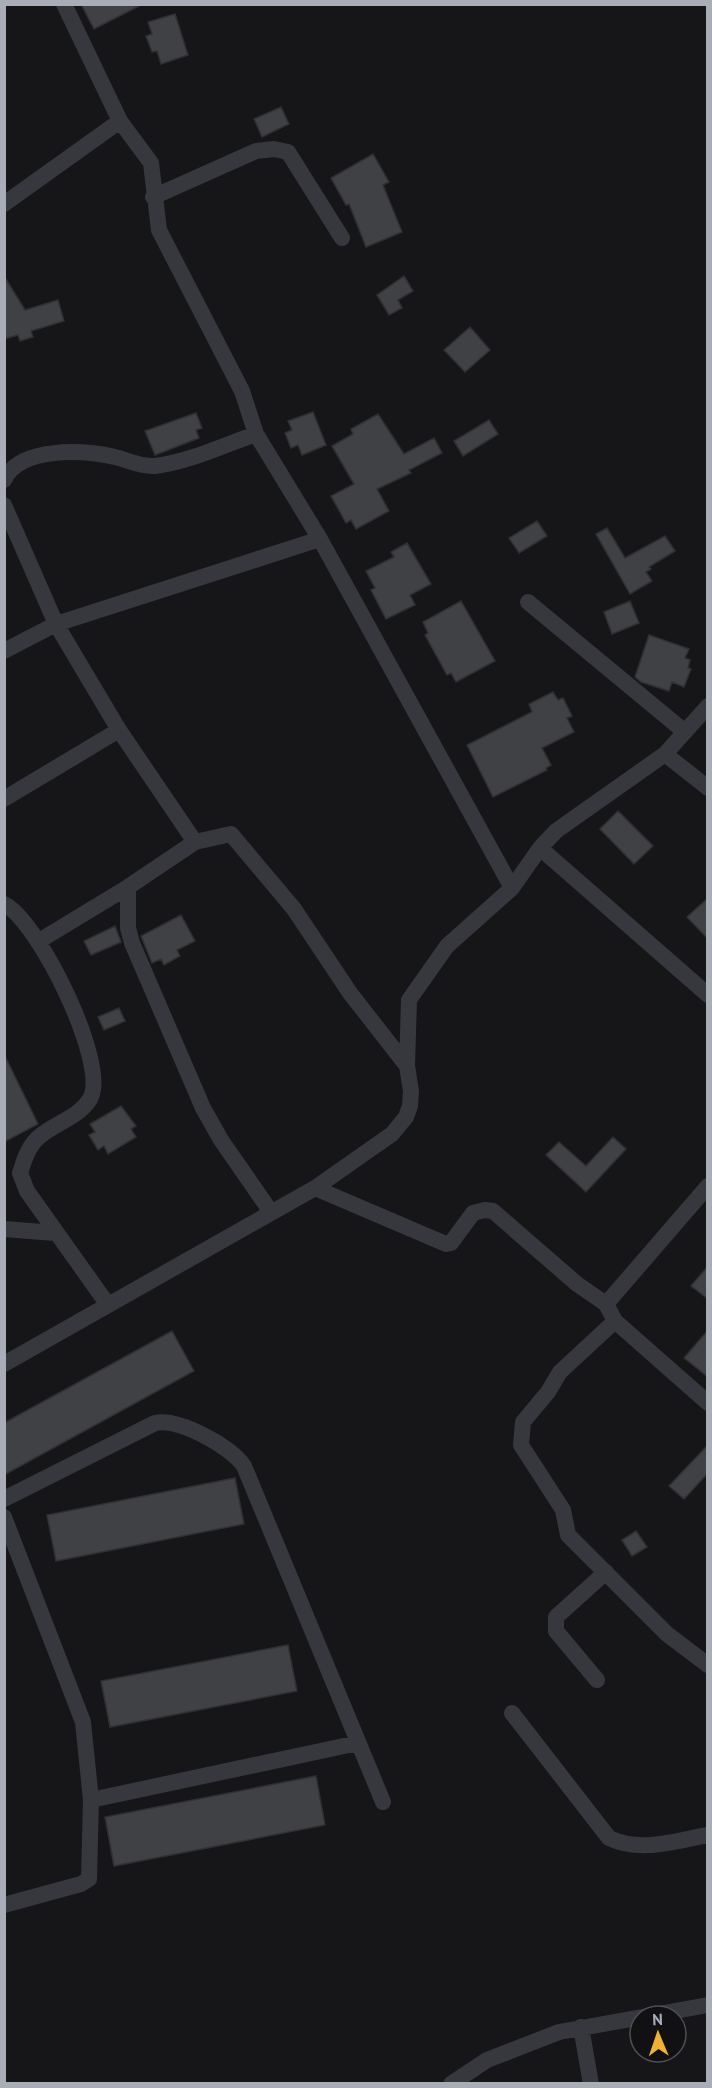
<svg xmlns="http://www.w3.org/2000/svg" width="712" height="2088" font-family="'PT Sans',sans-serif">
<rect width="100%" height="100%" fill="#161618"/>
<path fill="#404145" stroke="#303034" stroke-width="1.5" d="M81,4H143L94,29Z
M175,14L188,55L161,64L157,51L152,52L146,36L152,34L148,22Z
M281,107L289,124L262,137L254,119Z
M373,154L389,182L383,185L402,232L366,247L349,204L346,205L331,178Z
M4,276L25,310L58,300L64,321L31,331L33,337L20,341L18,335L4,339Z
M404,276L413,291L398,300L402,308L389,315L377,295Z
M470,327L490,350L465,372L444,350Z
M313,412L326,445L302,455L298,445L291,448L285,433L292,430L288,421Z
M196,413L202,428L196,430L199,438L155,455L145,431Z
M378,414L404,454L434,438L442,453L409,470L411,473L377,489L389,511L356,529L351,520L346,523L331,496L354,484L332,446L353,434L351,429Z
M489,420L498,434L463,456L454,441Z
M537,521L547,536L519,553L509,538Z
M607,528L625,558L665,536L675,551L649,567L651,569L646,572L652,581L630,594L596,534Z
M407,543L431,584L410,595L415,605L386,619L371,590L375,588L366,571L394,557L391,552Z
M461,601L495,661L456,682L451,673L447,675L425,635L428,633L423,622Z
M630,601L639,623L612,634L604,612Z
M649,635L689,649L685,658L690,660L688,668L691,669L684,687L672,682L669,691L641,682L635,677Z
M553,692L558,700L563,698L572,716L567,718L574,732L542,748L551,765L546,768L547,770L493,797L467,745L532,712L529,704Z
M618,811L653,846L634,864L600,829Z
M708,898V939L687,917Z
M181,915L195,941L177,950L180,956L164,965L161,959L152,963L141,936Z
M115,926L121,942L91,955L84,941Z
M119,1008L125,1021L104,1030L98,1017Z
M4,1054L38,1124L4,1142Z
M121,1106L136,1126L131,1129L136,1137L108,1154L104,1146L98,1150L89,1135L95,1132L90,1124Z
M613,1137L626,1149L586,1192L546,1155L559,1142L586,1166Z
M708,1266V1299L691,1286Z
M708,1330V1377L684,1358Z
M172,1331L194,1371L4,1475V1423Z
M708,1445V1473L684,1499L669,1486Z
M235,1478L244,1524L56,1561L47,1515Z
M636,1531L647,1547L632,1556L622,1540Z
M288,1645L297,1691L110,1727L101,1681Z
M316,1776L325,1825L114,1866L105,1817Z"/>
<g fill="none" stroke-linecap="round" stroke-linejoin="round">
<path stroke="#37383d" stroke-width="16" d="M64,4L120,121L151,163L159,230L242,391L256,434L320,539L512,888
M153,197L256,151L274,149L288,152L342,238
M4,204L120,121
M4,480C20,446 84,450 115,457C128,460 140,467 155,466C189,462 224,445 256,434
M4,505L56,624L119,730L195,842
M528,602L685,732
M4,651L56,624L320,539
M665,754L708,788
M4,799L119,730
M540,848L708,995
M128,887V928L132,943L203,1108L221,1140L271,1212
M4,904C38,920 110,1066 90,1099C78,1118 55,1123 39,1137C28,1146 24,1161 20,1173L27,1191L108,1305
M39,941L128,887L195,842L231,834L294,909L350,993L407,1066
M708,1186L606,1304L615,1321L708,1403
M315,1188L446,1244L451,1243L473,1213L485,1210L493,1211L577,1284L606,1304
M4,1229L55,1233
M615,1321L560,1372L548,1392L523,1422L521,1445L563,1510L568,1535L667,1634L708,1665
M4,1364L315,1188L392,1134L406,1117L410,1106L411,1091L407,1066L409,1000L447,946L512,888L540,848L556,831L665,754L708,706
M4,1499L155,1423C179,1418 230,1446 244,1466L383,1802
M4,1517L83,1722L91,1800L89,1879L81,1884L4,1905
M597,1680L556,1631V1617L606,1572
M512,1713L609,1838C641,1853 674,1841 708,1835
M91,1800L358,1743
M581,2027L591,2084
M451,2084L487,2060L559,2032L708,2005"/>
</g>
<rect width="712" height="2088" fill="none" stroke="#a8adb8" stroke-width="12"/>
<g transform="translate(658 2034) rotate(358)"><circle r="28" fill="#111113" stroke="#4d4f55" stroke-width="1.5"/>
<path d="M0-4.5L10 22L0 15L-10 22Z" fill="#f2b134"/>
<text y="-9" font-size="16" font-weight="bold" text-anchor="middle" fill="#a8adb8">N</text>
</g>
</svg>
